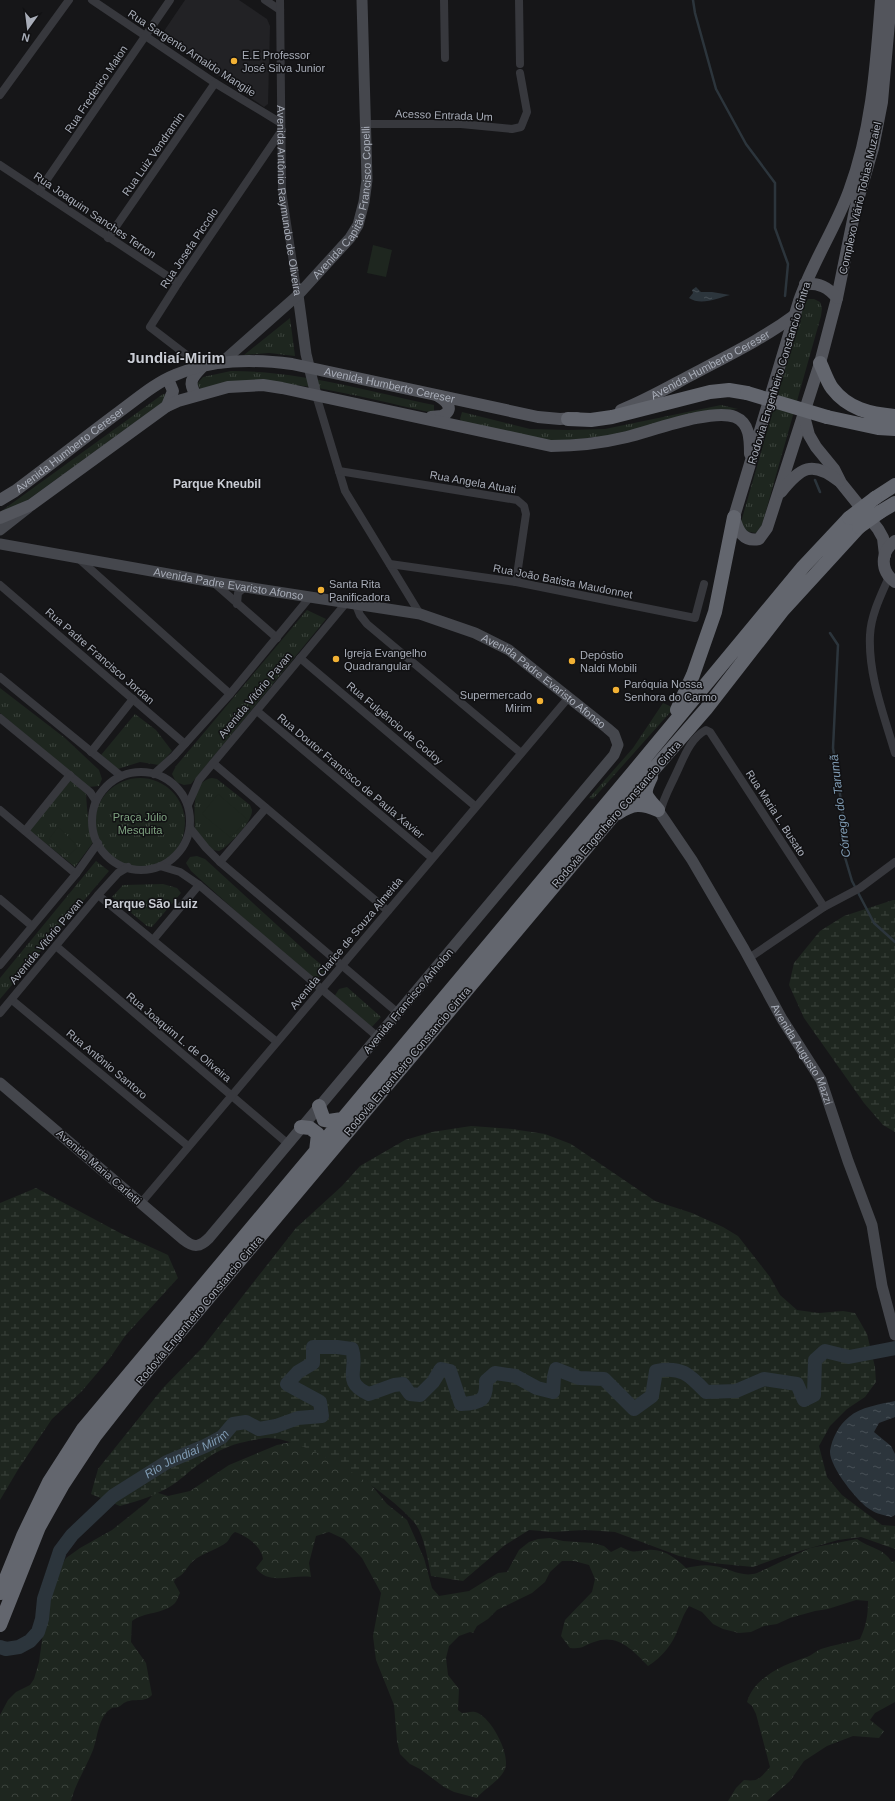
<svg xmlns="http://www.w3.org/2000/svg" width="895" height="1801" font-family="Helvetica,sans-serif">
<defs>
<pattern id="grass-tufts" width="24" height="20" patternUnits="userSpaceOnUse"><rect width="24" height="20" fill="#1e261f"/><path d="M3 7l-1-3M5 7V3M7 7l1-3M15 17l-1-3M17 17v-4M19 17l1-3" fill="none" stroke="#3c433d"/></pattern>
<pattern id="forest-crowns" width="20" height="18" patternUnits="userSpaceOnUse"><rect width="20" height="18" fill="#1e261f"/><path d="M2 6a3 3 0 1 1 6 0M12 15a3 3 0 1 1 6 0" fill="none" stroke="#3c433d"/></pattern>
<pattern id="wetland-marsh" width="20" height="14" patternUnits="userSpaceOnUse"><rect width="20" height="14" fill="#1e261f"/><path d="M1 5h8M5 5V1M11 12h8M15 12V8" fill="none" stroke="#3c433d"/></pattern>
<pattern id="water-ripples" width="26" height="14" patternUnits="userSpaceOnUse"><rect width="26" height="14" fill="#2c353c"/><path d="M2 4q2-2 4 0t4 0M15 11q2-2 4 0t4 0" fill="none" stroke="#485056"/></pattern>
</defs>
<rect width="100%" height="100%" fill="#161618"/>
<path fill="#222225" d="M185,0H239L267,19L270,26L268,104L264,107L164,38V31Z"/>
<path fill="url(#grass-tufts)" d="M808,299H814L820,302L822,308L821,316L762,525L756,533L744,531L741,522L803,306Z
M290,318L295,356L269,353L244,355Z
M231,371C300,371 367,391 434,405V413C367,399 296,377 227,383C218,384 209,387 200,389L197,384L203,377Z
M163,394L168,395L167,399L22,504L0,512Z
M721,405L738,409L707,412L614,435L554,442L463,424L460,419L462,412L530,429L568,430L605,429Z
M307,610L326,619L191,784L184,785L176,782L172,774L176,766Z
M0,688L65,738L99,770L102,779L99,786L88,787L0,713Z
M663,703L674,708L593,799L589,798L633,748Z
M135,714L156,730L172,751L159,765L140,762L118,769L101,755Z
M95 823a45 45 0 1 1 90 0a45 45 0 1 1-90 0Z
M212,778L217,779L250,805L252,810C253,821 229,846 219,851L213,850L195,832C195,816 190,781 212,778Z
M71,780L86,793C87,810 88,825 94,841L75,867L29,830Z
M197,856L205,859L312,957L323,966L325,972L314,981L191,871L186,863L190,857Z
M96,861L109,871L0,999V978Z
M163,884L177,888L181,893L152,927L147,926L112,897L123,885Z
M347,987L381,1017L371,1028L334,997L339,989Z"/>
<path fill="url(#forest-crowns)" d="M296,1441L358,1474L368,1481L387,1504L407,1520L424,1558L432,1588L439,1596L469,1591L498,1573L507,1572L519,1550L529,1542L538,1539L550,1538L563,1541L593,1543L604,1546L611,1552L621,1547C636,1554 632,1551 647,1550C663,1548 676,1558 686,1568C695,1566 705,1564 714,1566C730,1568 741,1578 757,1573L810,1548L857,1539C871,1549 882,1547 892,1562L895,1561V1702L875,1713L870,1720L884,1731L879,1738L853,1736L827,1746L804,1761L790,1781L767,1801H728L736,1788L744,1780C759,1782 760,1778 770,1767L756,1714L752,1706L747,1702C754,1677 785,1664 807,1657C812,1655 816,1651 821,1649C833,1645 847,1643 860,1639C866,1626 868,1616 868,1601L856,1600L828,1609L815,1611L790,1618L777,1624L764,1626L751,1632L739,1633L723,1629L713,1624L702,1612L689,1606C683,1615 682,1620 678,1629C673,1644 661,1658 648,1666C633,1650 617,1633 594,1642C582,1646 584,1649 570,1648L561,1636L565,1620L592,1592L595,1579L589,1565L574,1561H562L550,1572L545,1582L532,1593L497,1610L488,1619L477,1626L473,1633L470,1632L459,1636L449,1646L446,1658L448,1675L459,1689L458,1710L462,1713C466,1713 471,1711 475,1712C490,1715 511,1754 505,1769C500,1781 485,1788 477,1798L454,1792L444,1787L420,1769L410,1764L400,1754L397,1741L394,1705L376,1660L373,1636L381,1593L362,1558L344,1539L329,1532L316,1536L309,1563L311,1577C293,1574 268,1586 256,1568L263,1559C261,1546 247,1536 235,1532C230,1535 230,1539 227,1542C219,1549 202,1553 193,1561C186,1568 184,1575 175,1579L174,1582L180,1593C178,1596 177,1602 174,1604C163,1614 144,1612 132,1621L131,1642L146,1663L152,1695C145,1703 135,1698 126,1702C123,1703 121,1706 118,1707C116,1708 114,1707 112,1708C98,1716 98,1737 93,1750C86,1768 76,1782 71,1801H0V1715L8,1700L16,1692L30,1685L34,1679L39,1662L44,1626L58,1572L66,1558L80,1548L112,1530L147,1502L155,1492L168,1496L190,1491L229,1465L277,1445Z"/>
<path fill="url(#wetland-marsh)" d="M893,900H895V1132L883,1125L864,1103L804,1018L789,985L794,963L820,931L844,916Z
M471,1126L512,1129L545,1134L571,1144L655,1201L692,1213L723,1227L738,1236L770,1277L780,1295L797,1310L819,1313L843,1311L855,1313L867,1334L875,1367L876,1382L865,1397L847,1409L830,1426L819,1446L827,1477L842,1495L882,1525L895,1526V1549L861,1537L838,1540L783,1556L753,1567L712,1563L679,1556L615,1532L585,1530L552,1532L529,1530L505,1545L463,1581L431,1576C428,1560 424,1534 414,1522C389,1492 304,1436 266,1438C257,1439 237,1443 228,1447C209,1454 193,1469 178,1481C161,1494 141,1500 120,1506L91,1494L98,1469L163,1388L202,1348L296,1228L342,1186L360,1166L405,1140L432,1132Z
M36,1188L122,1234L168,1255L178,1278L125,1336L110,1358L82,1391L52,1419L19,1468L0,1500V1203Z"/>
<path fill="#1e261f" d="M373,245L392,250L386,277L367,273Z
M218,794L247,819L231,838L202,814Z
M58,827L78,846L69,856L49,839Z"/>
<path fill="url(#water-ripples)" d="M696,287L701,292H712L730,295C718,298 701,306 689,298L693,293L692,290Z
M895,1401V1417L879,1423L874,1432L891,1446L895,1454V1515L891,1517C885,1515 876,1514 871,1510C858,1503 829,1466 830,1451C832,1438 839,1425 849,1417C860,1407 881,1404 895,1401Z"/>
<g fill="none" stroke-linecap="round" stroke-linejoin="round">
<path stroke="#2c353c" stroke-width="2.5" d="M693,0L695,13L716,89L746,144L775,183V228L788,264L785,296
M815,480L820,492
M830,633L838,645L833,748L846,834L844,854L852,881L874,923L895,942"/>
<path stroke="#2c353c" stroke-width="14" id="s1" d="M0,1647L6,1649L19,1647L30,1641L38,1632L42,1619L44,1599L60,1551L72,1535L113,1496L167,1462L205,1446L222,1437L233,1424L246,1422L259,1429L276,1426L298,1418L322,1416L320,1402L287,1384L298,1372L313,1363V1347H337L352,1349C359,1369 341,1382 369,1394L394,1385L403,1384L410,1394L420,1395L433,1382L441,1369L450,1371L461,1404C480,1403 487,1401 486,1381L495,1373L515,1376L537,1388L553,1392L554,1377L556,1369L579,1378L604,1379L634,1409L652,1396L656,1371C681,1366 689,1374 706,1392L736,1391L764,1379L797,1384L804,1400L814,1395L815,1360L825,1351L849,1357L895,1348"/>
<g stroke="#37383d" stroke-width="8">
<path d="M92,0L215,83L281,123"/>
<path d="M265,0L280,10"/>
<path id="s2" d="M280,0L282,191L298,295"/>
<path d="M444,0L445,58"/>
<path d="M519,0L520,64"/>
<path d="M0,95L69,0"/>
<path d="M366,124H461L512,129L521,127L527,112L520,73"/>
<path d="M0,165L178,283"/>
<path d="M39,191L170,0"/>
<path d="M108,238L215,83"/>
<path d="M196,368L193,360L150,327L178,283L282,130"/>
<path d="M316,395L345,491L420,614"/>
<path d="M339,471L517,500L524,506L526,514L516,582"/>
<path d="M78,558L230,694"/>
<path d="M390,564L516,582L695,618L704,584"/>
<path d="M889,577C881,595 871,615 870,635C868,675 884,715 895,753"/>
<path d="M213,582L277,638"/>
<path d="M0,585L185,744"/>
<path d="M237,604L238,593L245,587"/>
<path d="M356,605L360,615L367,624L521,753"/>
<path d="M300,658L475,806"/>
<path d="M0,677L121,776"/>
<path d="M257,711L432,858"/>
<path d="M0,718L90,792L96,801"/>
<path d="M91,752L133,699"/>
<path d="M213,763L388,911"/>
<circle cx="141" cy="821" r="49"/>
<path d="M154,774L174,756L230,694L310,597"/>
<path d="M188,805L199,780L346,603"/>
<path d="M0,810L76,874"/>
<path d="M660,813C663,799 669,789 675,776C683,760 689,739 706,730L710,732L824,907"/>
<path d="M190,828L206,848L220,862L398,1013"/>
<path d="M25,831L70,775"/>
<path d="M220,862L266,808"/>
<path d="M160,866L180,872L199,885L378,1037"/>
<path d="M98,895L277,1042"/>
<path d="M0,899L32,926"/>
<path d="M153,940L199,885"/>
<path d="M56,946L287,1143"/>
<path d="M749,958L824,907L860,888L895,862"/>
<path d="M0,965L76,874L98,843"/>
<path d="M12,1000L188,1146"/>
<path d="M0,1013L98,895L118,873L128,867"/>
<path d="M141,1203L569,697"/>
</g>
<g stroke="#45474d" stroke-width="11">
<path d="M298,295L306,354L316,395"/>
<path id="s3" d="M221,363L298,295L350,238L358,225L364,202L367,180L362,0"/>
<path d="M0,530L28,508"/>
<path id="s4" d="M0,544L213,582L420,614L475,633L509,650L607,728L614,734L618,745L614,755L209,1238C200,1247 194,1248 184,1240L0,1083"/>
<path id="s5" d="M658,810L692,860L744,949L782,1019L821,1080L848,1161L872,1225L882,1286L895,1335"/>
</g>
<g stroke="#53555c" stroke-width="12">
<path d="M881,0C876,65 872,129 849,191C835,229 812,263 799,301L734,517C738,531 743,542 759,539L767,528L820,363L837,298L855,210L873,148L882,102L891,0"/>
<path d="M805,284C819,283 828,287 837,298"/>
<path d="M196,395C187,381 193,377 202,367"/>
<path d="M167,406L173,391L168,379"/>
<path id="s6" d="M621,410C647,400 672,385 697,372C731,354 764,338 795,315"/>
<path d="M804,416L809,435L816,447L834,469L841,483L878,529L883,538L885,555"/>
<path d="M431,417L442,416C455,410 447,401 438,396"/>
<path d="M781,492C801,467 812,460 839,481"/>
<path id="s7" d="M0,500L15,491C50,465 84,438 119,412C137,399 155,383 175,375C212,359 252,359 292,364L538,417L560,419L577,418"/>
<path d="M0,518L31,505L167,406L178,401L228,387L263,385L282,388L551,446C577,446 602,443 627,437C652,431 712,408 735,417C750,423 750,440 750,454"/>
<path d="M895,541C880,552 880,571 895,582"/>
</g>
<path stroke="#63666e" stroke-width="14" d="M820,363C824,371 827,381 832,388C848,409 870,414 895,416
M827,417L878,428L895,429
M568,419L591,420L612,417L710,392L729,390L747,393
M875,498L895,485
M880,512L895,503
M677,710L693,675L715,612L734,517
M651,777C642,795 645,795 658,810
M618,813C633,803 641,803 658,810
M319,1106L324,1120L329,1121L342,1119
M301,1127L310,1128L318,1134L316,1151
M0,1593L23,1536L49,1482L83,1429L634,771L803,567L849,518
M0,1625L39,1527L62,1486L95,1436L135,1385L612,817L706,709L783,610L859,527"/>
<path stroke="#63666e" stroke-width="14" d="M747,393L827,417
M849,518L875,498
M859,527L880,512"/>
</g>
<g fill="#f2b134" stroke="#111113" stroke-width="1.5">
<circle cx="234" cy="61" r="4"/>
<circle cx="321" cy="590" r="4"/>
<circle cx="336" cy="659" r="4"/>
<circle cx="572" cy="661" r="4"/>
<circle cx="616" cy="690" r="4"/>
<circle cx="540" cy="701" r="4"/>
</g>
<g text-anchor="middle" stroke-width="3" stroke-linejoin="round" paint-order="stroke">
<g font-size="11" fill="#a8adb8" stroke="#111113">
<text transform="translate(192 53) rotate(33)" y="4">Rua Sargento Arnaldo Mangile</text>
<text transform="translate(96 89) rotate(-56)" y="4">Rua Frederico Maion</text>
<text transform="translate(444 115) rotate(2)" y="4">Acesso Entrada Um</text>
<text transform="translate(153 154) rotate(-55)" y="4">Rua Luiz Vendramin</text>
<text transform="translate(860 198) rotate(-77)" y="4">Complexo Viário Tobias Muzaiel</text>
<text dy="4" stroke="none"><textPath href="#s2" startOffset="201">Avenida Antônio Raymundo de Oliveira</textPath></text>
<text dy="4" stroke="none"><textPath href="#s3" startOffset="211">Avenida Capitão Francisco Copelli</textPath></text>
<text transform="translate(95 215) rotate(34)" y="4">Rua Joaquim Sanches Terron</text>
<text transform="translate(189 248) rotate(-56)" y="4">Rua Josefa Piccolo</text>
<text dy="4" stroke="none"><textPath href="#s6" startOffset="100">Avenida Humberto Cereser</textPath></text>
<text transform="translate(779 373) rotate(-73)" y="4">Rodovia Engenheiro Constancio Cintra</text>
<text dy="4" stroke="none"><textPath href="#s7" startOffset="434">Avenida Humberto Cereser</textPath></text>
<text dy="4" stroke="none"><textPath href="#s7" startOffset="86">Avenida Humberto Cereser</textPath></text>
<text transform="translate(473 482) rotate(10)" y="4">Rua Angela Atuati</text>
<text transform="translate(563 581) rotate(11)" y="4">Rua João Batista Maudonnet</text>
<text dy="4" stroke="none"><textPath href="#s4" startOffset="232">Avenida Padre Evaristo Afonso</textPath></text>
<text transform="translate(100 656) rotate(41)" y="4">Rua Padre Francisco Jordan</text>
<text dy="4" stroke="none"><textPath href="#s4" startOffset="568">Avenida Padre Evaristo Afonso</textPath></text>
<text transform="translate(255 695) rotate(-50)" y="4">Avenida Vitório Pavan</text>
<text transform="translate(395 723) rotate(40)" y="4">Rua Fulgêncio de Godoy</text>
<text transform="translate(351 776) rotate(40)" y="4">Rua Doutor Francisco de Paula Xavier</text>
<text transform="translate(776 813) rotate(57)" y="4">Rua Maria L. Busato</text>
<text transform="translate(616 814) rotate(-49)" y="4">Rodovia Engenheiro Constancio Cintra</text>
<text transform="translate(46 941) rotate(-50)" y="4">Avenida Vitório Pavan</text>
<text transform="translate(346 943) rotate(-50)" y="4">Avenida Clarice de Souza Almeida</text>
<text transform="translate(408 1001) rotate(-50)" y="4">Avenida Francisco Anholon</text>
<text transform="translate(179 1037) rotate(40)" y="4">Rua Joaquim L. de Oliveira</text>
<text dy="4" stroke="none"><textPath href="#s5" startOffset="284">Avenida Augusto Mazzi</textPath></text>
<text transform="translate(407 1061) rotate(-50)" y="4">Rodovia Engenheiro Constancio Cintra</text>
<text transform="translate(107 1064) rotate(40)" y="4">Rua Antônio Santoro</text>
<text transform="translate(99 1167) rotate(41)" y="4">Avenida Maria Carletti</text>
<text transform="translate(199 1310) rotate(-50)" y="4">Rodovia Engenheiro Constancio Cintra</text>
</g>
<g font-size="11" fill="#a8adb8" stroke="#111113" text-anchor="start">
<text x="242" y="59">E.E Professor<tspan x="242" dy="13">José Silva Junior</tspan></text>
<text x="329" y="588">Santa Rita<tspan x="329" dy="13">Panificadora</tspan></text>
<text x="344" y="657">Igreja Evangelho<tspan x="344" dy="13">Quadrangular</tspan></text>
<text x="580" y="659">Depóstio<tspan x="580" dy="13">Naldi Mobili</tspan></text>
<text x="624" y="688">Paróquia Nossa<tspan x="624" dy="13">Senhora do Carmo</tspan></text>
<text x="532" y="699" text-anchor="end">Supermercado<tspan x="532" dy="13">Mirim</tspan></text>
</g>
<g font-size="11" fill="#7fa381" stroke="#111113">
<text x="140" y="821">Praça Júlio<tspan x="140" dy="13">Mesquita</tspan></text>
</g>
<g font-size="12" font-weight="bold" fill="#c9ccd4" stroke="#111113">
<text x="217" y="488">Parque Kneubil</text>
<text x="151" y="908">Parque São Luiz</text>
</g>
<g font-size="12" font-style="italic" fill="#7f9bb3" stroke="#111113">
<text transform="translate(840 806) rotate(-97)" y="4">Córrego do Tarumã</text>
<text dy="4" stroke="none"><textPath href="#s1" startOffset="290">Rio Jundiaí Mirim</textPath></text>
</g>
<g font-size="15" font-weight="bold" fill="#c9ccd4" stroke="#111113">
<text x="176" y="363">Jundiaí-Mirim</text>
</g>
</g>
<g transform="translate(28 28) rotate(194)" stroke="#111113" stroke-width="3" paint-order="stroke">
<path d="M0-3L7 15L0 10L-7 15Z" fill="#a8adb8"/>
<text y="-6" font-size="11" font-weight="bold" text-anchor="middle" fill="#a8adb8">N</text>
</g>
</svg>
